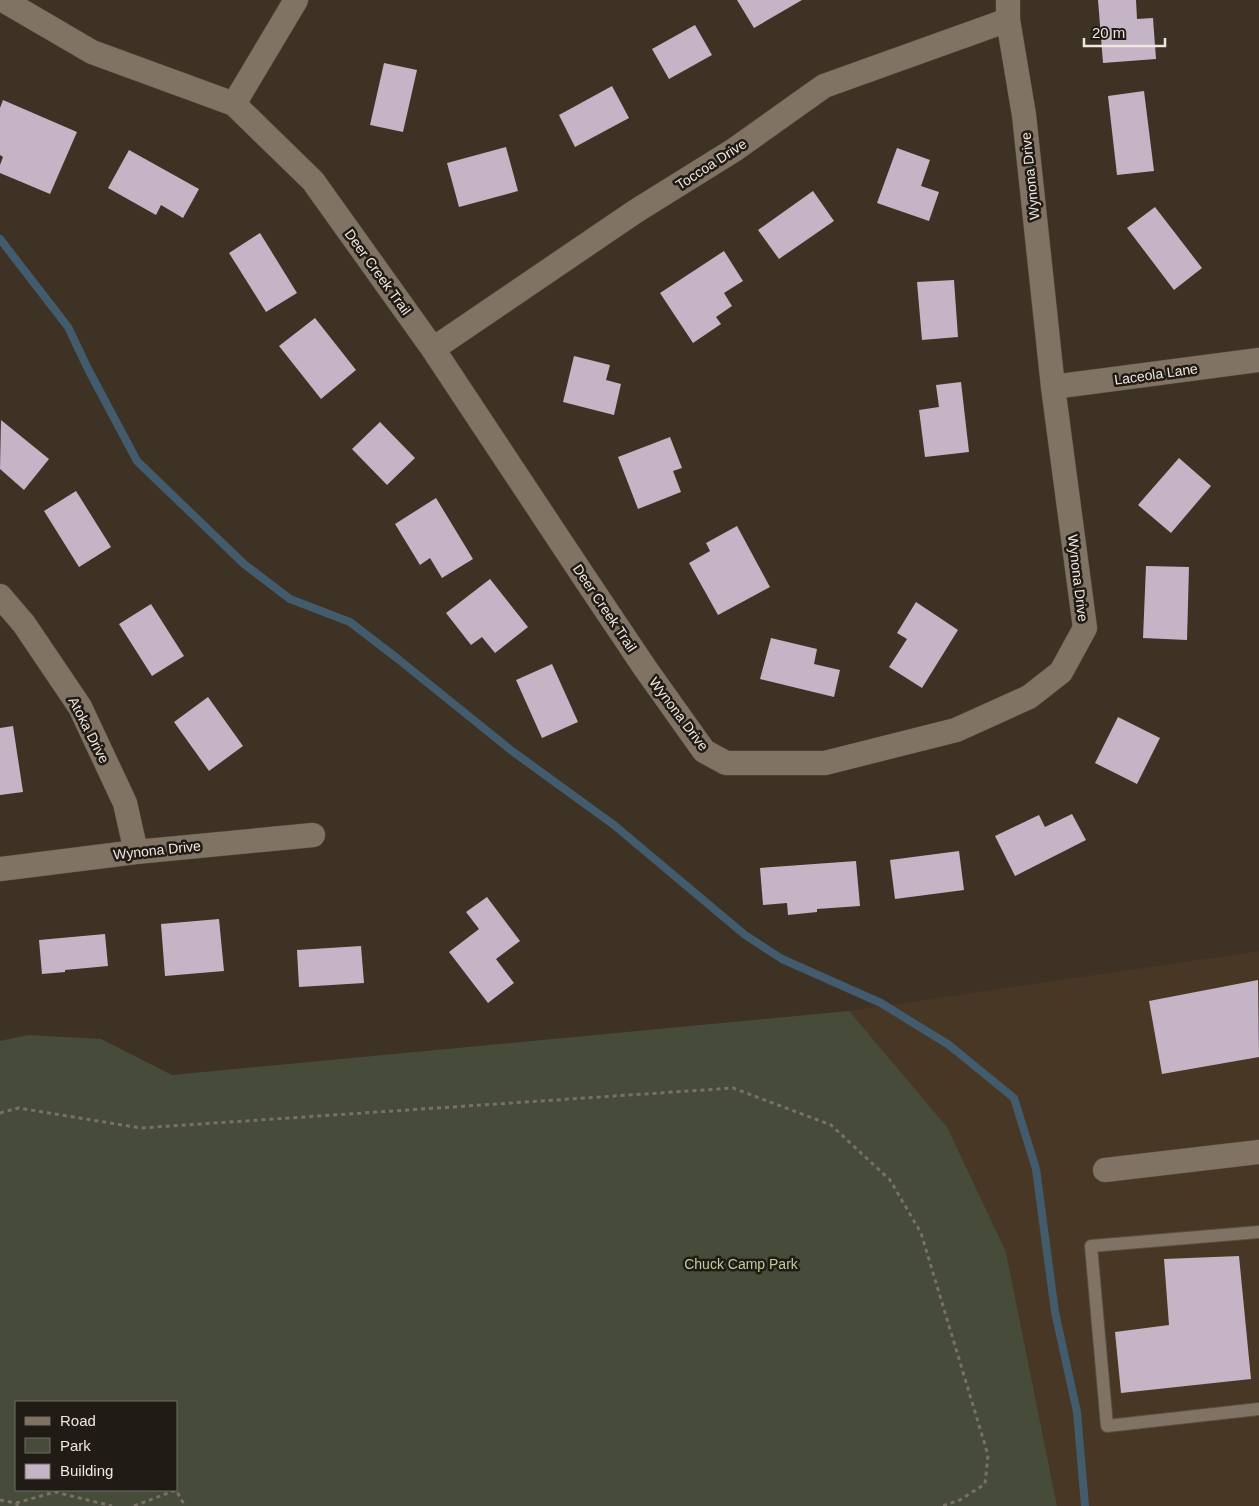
<svg xmlns="http://www.w3.org/2000/svg" width="1259" height="1506" font-family="Arial,sans-serif">
<rect width="100%" height="100%" fill="#3e3225"/>
<path fill="#483724" d="M1259,951V1506H1057L1006,1252L849,1011Z"/>
<path fill="#464b3a" fill-rule="evenodd" d="M849,1011L947,1127L1006,1252L1057,1506H0V1041L28,1035L101,1039L172,1075ZM16,1402H176V1490H16Z"/>
<g fill="none" stroke-linecap="round" stroke-linejoin="round">
<path stroke="#425c6d" stroke-width="8" d="M0,239L68,327L88,369L137,461L244,564L290,599L350,622L398,659L512,751L614,825L745,935L782,959L881,1003L949,1045L1014,1098L1036,1169L1055,1312L1077,1412L1085,1506"/>
</g>
<path fill="#c4b4c5" d="M737,0H802L754,28Z
M1098,0H1136L1137,19L1153,18L1156,59L1103,63Z
M695,25L712,55L669,79L652,49Z
M384,63L417,70L403,132L370,125Z
M612,86L629,118L575,147L559,115Z
M1144,91L1154,171L1117,175L1108,96Z
M3,100L77,132L50,194L0,173V165L3,157L0,155V108Z
M506,147L518,191L459,207L447,163Z
M897,148L930,160L921,186L939,192L929,221L877,203Z
M129,150L199,189L183,218L161,205L156,215L108,188Z
M813,191L834,221L779,259L758,230Z
M1155,207L1202,268L1174,290L1127,228Z
M260,233L297,293L266,312L229,253Z
M724,251L743,281L724,293L732,306L716,317L721,324L693,343L660,293Z
M954,280L958,337L922,340L917,282Z
M315,318L356,370L321,399L279,346Z
M574,356L610,365L606,380L621,384L614,415L563,402Z
M961,382L969,452L925,457L919,410L939,407L936,385Z
M1,420L49,459L24,490L0,469Z
M380,422L415,458L387,485L352,449Z
M670,437L682,468L673,471L681,492L638,509L618,457Z
M1179,458L1211,486L1171,533L1138,505Z
M76,491L111,547L79,567L44,511Z
M436,498L473,559L442,578L430,558L420,565L395,524Z
M737,526L770,587L718,615L689,563L710,551L706,543Z
M1146,566L1189,567L1187,640L1143,638Z
M490,579L528,627L495,653L482,637L471,645L446,613Z
M916,602L958,630L922,688L889,667L907,639L897,633Z
M151,604L184,656L152,676L119,624Z
M771,638L817,649L814,664L840,670L834,697L760,679Z
M552,664L578,722L542,738L516,680Z
M208,697L243,746L209,771L174,722Z
M1118,717L1160,738L1137,784L1095,763Z
M13,726L23,792L0,795V728Z
M1072,814L1086,840L1015,876L995,836L1039,815L1045,827Z
M959,851L964,890L895,899L890,860Z
M856,861L860,906L817,909V912L788,915L787,903L763,905L760,868Z
M487,897L520,941L496,959L514,983L488,1003L449,952L479,929L466,912Z
M219,919L224,971L165,976L161,924Z
M105,934L108,966L65,970V972L42,974L39,940Z
M361,946L364,983L299,987L297,950Z
M1258,980L1259,1057L1162,1074L1149,1001Z
M1239,1256L1251,1379L1121,1393L1115,1332L1169,1325L1164,1259Z"/>
<g fill="none" stroke-linecap="round" stroke-linejoin="round">
<g stroke="#5a4f44" stroke-width="14">
<path id="lane" d="M1259,1232L1091,1246L1107,1426L1259,1409"/>
</g>
<g stroke="#5a4f44" stroke-width="25">
<path id="street" d="M3,0L92,52L234,104L313,181L433,349L586,580L645,668L704,751L726,763H825L956,730L1029,697L1061,672L1085,628L1053,387L1024,115L1008,20V0
M234,104L296,0
M433,349L636,211L734,150L824,86L1008,20
M1053,387L1259,360
M0,596L24,624L80,707L125,803L136,852
M0,869L136,852L313,835
M1105,1170L1259,1152"/>
</g>
<path stroke="#7b7065" stroke-width="3" stroke-dasharray="4 4" stroke-linecap="butt" d="M0,1113L18,1108L141,1128L733,1088L831,1125L890,1180L921,1233L988,1455L985,1484L960,1500L942,1506
M0,1500L16,1503L18,1506
M16,1503L55,1492L112,1506
M134,1506L176,1490L185,1506"/>
<use href="#lane" stroke="#807363" stroke-width="12"/>
<use href="#street" stroke="#807363" stroke-width="24"/>
</g>
<g text-anchor="middle" stroke-width="5" stroke-linejoin="round" paint-order="stroke">
<g font-size="14" fill="#efe7df" stroke="#211b15">
<text transform="translate(711 164) rotate(-33)" y="5">Toccoa Drive</text>
<text transform="translate(1030 176) rotate(-96)" y="5">Wynona Drive</text>
<text transform="translate(378 272) rotate(54)" y="5">Deer Creek Trail</text>
<text transform="translate(1156 374) rotate(-8)" y="5">Laceola Lane</text>
<text transform="translate(1078 578) rotate(83)" y="5">Wynona Drive</text>
<text transform="translate(605 608) rotate(56)" y="5">Deer Creek Trail</text>
<text transform="translate(679 714) rotate(53)" y="5">Wynona Drive</text>
<text transform="translate(89 730) rotate(63)" y="5">Atoka Drive</text>
<text transform="translate(157 850) rotate(-6)" y="5">Wynona Drive</text>
</g>
<g font-size="14" fill="#c0cd9a" stroke="#211b15">
<text x="741" y="1269">Chuck Camp Park</text>
</g>
</g>
<rect x="15" y="1401" width="162" height="90" fill="#211b15" stroke="#736d66"/>
<rect x="25" y="1417" width="25" height="8" fill="#807363" stroke="#736d66"/>
<text x="60" y="1426" font-size="15" fill="#efe7df">Road</text>
<rect x="25" y="1438" width="25" height="15" fill="#464b3a" stroke="#736d66"/>
<text x="60" y="1451" font-size="15" fill="#efe7df">Park</text>
<rect x="25" y="1464" width="25" height="15" fill="#c4b4c5" stroke="#736d66"/>
<text x="60" y="1476" font-size="15" fill="#efe7df">Building</text>
<path d="M1084 38v8h81v-8" fill="none" stroke="#efe7df" stroke-width="2.5"/>
<text x="1092" y="38" font-size="15" fill="#efe7df" stroke="#211b15" stroke-width="4" paint-order="stroke">20 m</text>
</svg>
